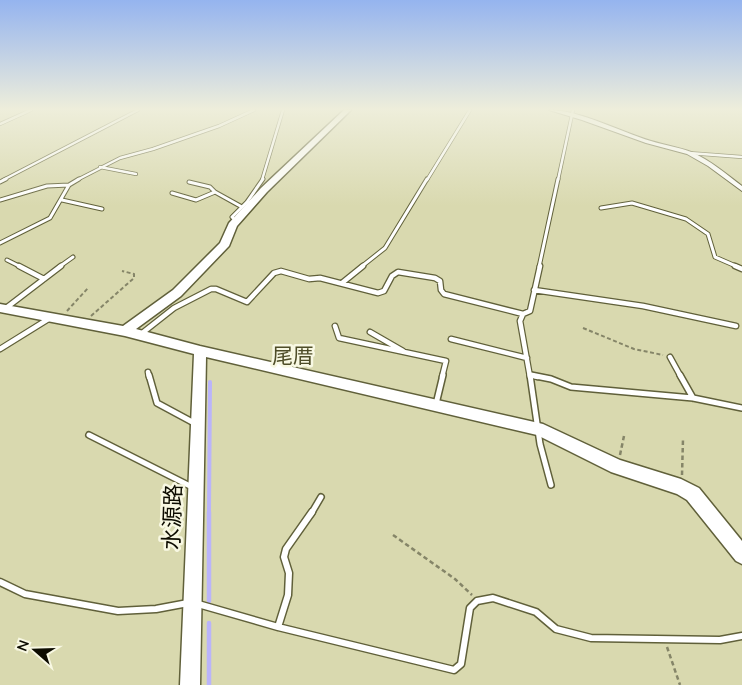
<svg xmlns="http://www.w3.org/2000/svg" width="742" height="685" font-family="Mulish,'Noto Sans TC',sans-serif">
<rect width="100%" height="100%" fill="#d9d9af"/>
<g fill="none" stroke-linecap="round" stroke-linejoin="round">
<path stroke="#bab4fa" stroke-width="4" d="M209,514L210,382"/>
<path stroke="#bab4fa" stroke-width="4.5" d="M209,601V512
M209,623V685"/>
<g stroke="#60603a" stroke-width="4">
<path id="lane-far4" d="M0,124L31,110
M689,153L742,157
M100,167L136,174
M3,180L138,110
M77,180L120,158L153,149L219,126L254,110
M262,180L283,110
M427,180L470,110
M558,180L573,110"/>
</g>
<g stroke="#60603a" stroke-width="5">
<path id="lane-far3" d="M0,182L6,179
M189,182L210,187L215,192
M172,193L196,200L215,192L242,207
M0,200L47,186L69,185
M62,200L102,209
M601,208L632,203L686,219L708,234L715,257L738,267
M236,221L232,217L247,202L263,179
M0,243L50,218L69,185L79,179
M7,260L21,267
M59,267L73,257
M361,267L385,248L427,179
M539,267L558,179"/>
</g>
<g stroke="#60603a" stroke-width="7">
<path id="lane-far2" d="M19,266L44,279
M735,266L742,269
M342,283L363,266
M534,290L643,306L736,326
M6,308L61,266
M335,326L339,338L446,361L442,377
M370,332L403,351
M141,334L174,308L211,289H216L247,302L274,273L281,271L309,279L320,278L378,293L384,291L392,276L398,272L435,278L440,281L441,290L444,294L523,314
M451,339L527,358
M0,349L50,318
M670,357L681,377
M148,372L149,377
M530,375L538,377
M530,377L520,321L523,314L530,311L540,266"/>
</g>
<g stroke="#60603a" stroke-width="8">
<path id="lane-far1" d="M149,375L157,403L196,424
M530,375L540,444L551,485
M531,375L551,379L571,387L693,398L742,408
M680,375L693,398
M436,404L443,375
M89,435L192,487
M311,514L321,497"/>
</g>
<g stroke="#60603a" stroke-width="9">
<path id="lane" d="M0,582L25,594L118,611L156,609L188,603
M198,604L278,627L454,670L461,664L470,608L477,601L493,598L536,612L556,629L591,638L720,640L742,636
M278,627L288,595L289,573L284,557L286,549L312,512"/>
</g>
<g stroke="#60603a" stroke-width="2">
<path id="street" d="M549,110C581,110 620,132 651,141C664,145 679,147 691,152C710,160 726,174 742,186V191L708,166L687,154L646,143L582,120Z"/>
</g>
<g stroke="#60603a" stroke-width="3">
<path id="secondary" d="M344,110H351L267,192L237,226L229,246L181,296L136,329L200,346L543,424L620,460L681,479L699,488L742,541V564L736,561L687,500L677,494L611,472L537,435L206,357L200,685H180L194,354L125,336L0,312V304L123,326L173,290L220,243L229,223L261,188Z"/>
</g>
<path stroke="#858568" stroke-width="2" stroke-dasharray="4 2.5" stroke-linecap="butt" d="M67,311L88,288
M91,316L134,278V274L122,271
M583,328L634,349L663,355"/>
<path stroke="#858568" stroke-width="2.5" stroke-dasharray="4.5 3" stroke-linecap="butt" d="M620,455L624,436
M682,475L683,439
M393,535L455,579L472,595
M667,647L680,685"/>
<use href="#lane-far4" stroke="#fff" stroke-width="2.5"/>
<use href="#lane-far3" stroke="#fff" stroke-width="3"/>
<use href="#lane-far2" stroke="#fff" stroke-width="4.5"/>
<use href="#lane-far1" stroke="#fff" stroke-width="5"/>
<use href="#lane" stroke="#fff" stroke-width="6"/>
<use href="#street" fill="#fff" fill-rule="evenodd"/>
<use href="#secondary" fill="#fff" fill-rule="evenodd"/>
</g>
<linearGradient id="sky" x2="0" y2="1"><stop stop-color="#95b4ef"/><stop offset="0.53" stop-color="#eeeedb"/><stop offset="1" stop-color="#eeeedb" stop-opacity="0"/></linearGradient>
<rect width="742" height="206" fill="url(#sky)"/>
<g text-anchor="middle" stroke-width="5" stroke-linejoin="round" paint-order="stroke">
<g font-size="21" fill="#4e4d28" stroke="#f8f8e3">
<text x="293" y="363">尾厝</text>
</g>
<g font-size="22" fill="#0d0c01" stroke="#f8f8e3">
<text transform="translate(172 517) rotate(-88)" y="8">水源路</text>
</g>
</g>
<g transform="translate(35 650) rotate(290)" stroke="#f8f8e3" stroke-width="4" paint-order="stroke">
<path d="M0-4L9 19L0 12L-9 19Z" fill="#0d0c01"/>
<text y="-8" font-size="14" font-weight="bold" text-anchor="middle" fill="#0d0c01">N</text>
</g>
</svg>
